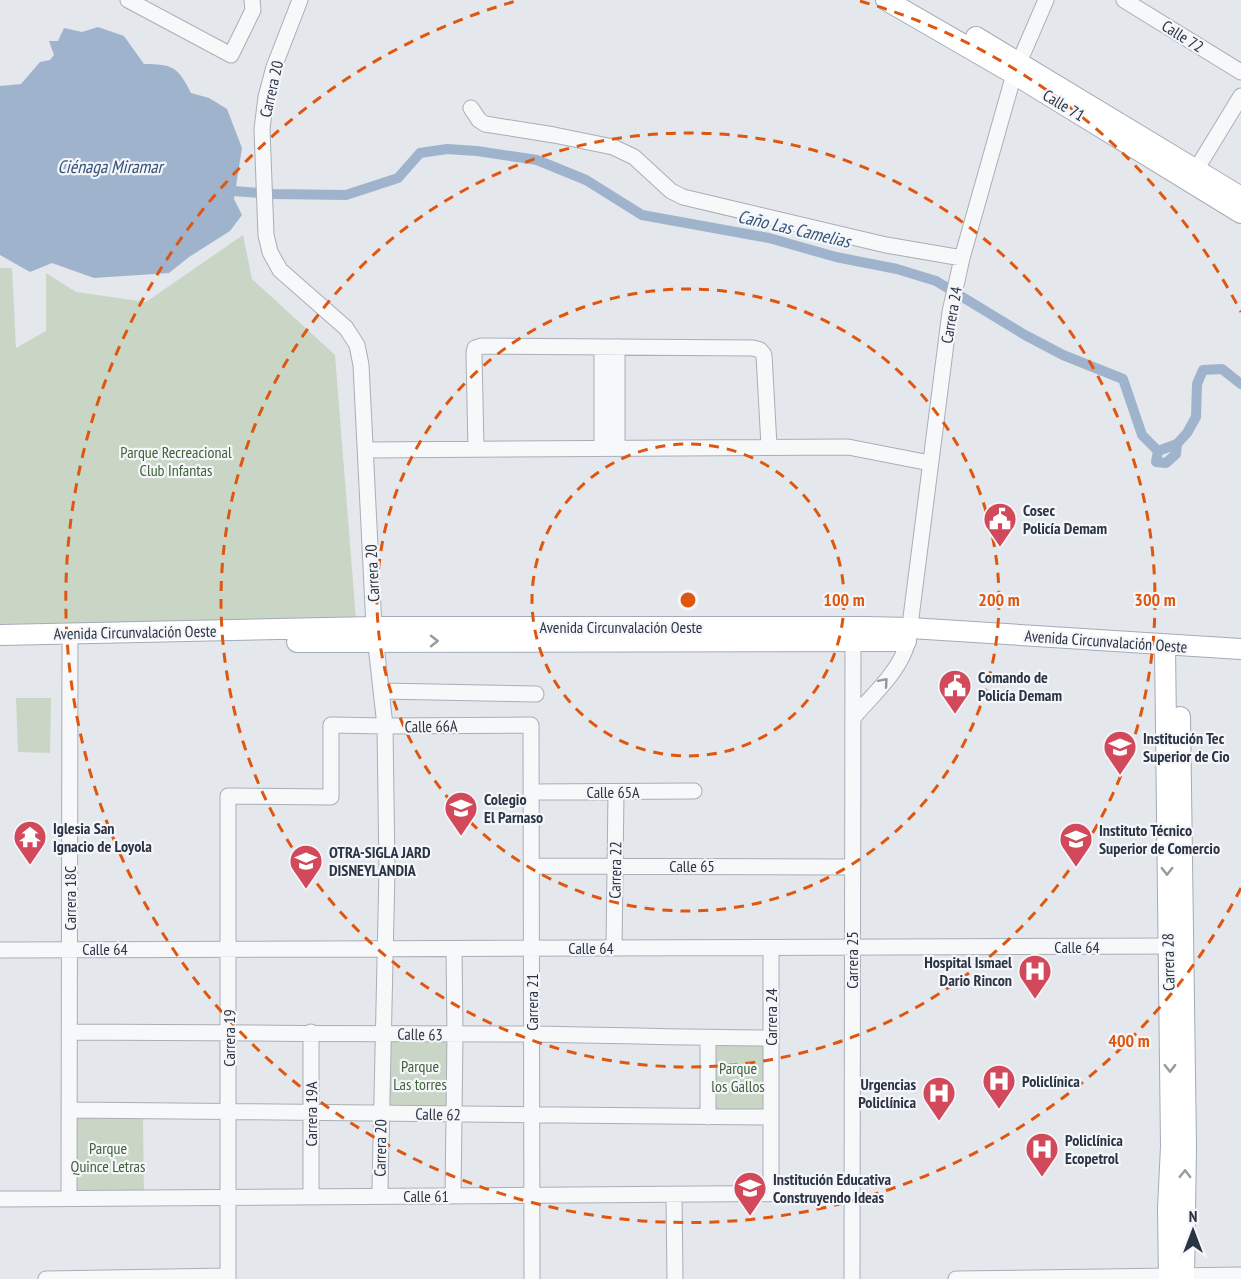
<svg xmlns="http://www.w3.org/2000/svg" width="1241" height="1279" font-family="'PT Sans Narrow',sans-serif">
<rect width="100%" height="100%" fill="#e4e7ec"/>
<path fill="#c9d6c5" d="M243,235L252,279L335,355L356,620L0,624V268H12L16,348L46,331V273L76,292L146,302Z
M16,698H51L50,753L18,752Z
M389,1041H451L453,1110L388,1112Z
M712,1041L765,1042V1113L710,1112Z
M72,1117L143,1118L144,1198H72Z"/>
<path fill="#9fb4cc" d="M98,27L124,36L144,64C173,64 178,67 191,93L209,98L227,109L242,148L234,199L242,215L230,231L189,257L169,273L94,278L52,263L30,272L0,255V86L21,84L40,62L50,60L54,55L49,41H58L64,28L82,32Z"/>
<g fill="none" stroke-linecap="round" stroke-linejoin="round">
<path stroke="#9fb4cc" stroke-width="10" d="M234,191L274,194L346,195L398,178L420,153L447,149L477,151L537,160L586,180L642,215L769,238L836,257L897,269L936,281L1025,335L1063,355L1123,379L1142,435L1158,451L1177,444L1187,433L1196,417L1197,384L1203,370L1222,369L1241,384
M1158,451L1156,462L1166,463L1176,454L1177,444"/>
<g stroke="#a9aeb7" stroke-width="17">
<path id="minor" d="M128,0L231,55L253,10L252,0
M300,0L274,67L266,97L262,129L266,235L270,252L280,270L346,328L357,345L361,365L374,627L385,726L387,871L380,1188
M1124,0L1241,72
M471,108L479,120L485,124L554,135L613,147L634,157L671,191L683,197L886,245L962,258
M1191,178L1241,96
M617,347V447
M602,448V348
M476,449L474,353L475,348L481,346L753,348L760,350L764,355L769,446
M366,450L848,447L930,463
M382,691L536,694
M853,718C873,694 900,672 908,641L950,312L962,258L1014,74L1046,0
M531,792L694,791
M532,866L853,867
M614,948L616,792
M0,950L1179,946
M69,1032C223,1033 376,1034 530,1034C610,1035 691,1038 771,1038
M311,1032V1197
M69,1110L771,1117
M708,1117V1038
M771,1193V948
M674,1194L675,1279
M453,1196L455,1034L454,949
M69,1198L70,633
M0,1199L852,1193
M46,1279L228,1276
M228,1279V796L331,797V725L385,726L531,725L532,1279
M852,1279L853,641
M956,1279L1241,1275"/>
</g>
<g stroke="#a3abb8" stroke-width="22">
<path id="major" d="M886,0L1014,74L1241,213
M976,37L1241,197
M0,635L374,627H866L910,628L1241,649
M297,642L906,641
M1165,645L1171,1146L1168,1209L1169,1279
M1180,717L1186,1146L1184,1279"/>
</g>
<use href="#minor" stroke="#f7f8fa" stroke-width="15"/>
<use href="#major" stroke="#fff" stroke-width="20"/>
</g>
<defs><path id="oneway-chevron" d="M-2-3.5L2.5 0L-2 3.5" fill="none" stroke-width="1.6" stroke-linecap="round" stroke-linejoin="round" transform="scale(1.5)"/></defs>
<g stroke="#959aa2">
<use href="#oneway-chevron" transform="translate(434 641)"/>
<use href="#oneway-chevron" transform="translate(1167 871) rotate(90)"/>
<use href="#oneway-chevron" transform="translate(1170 1068) rotate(89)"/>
<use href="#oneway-chevron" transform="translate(1185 1174) rotate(-89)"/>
</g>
<use stroke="#9196a0" href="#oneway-chevron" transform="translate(884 682) rotate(-49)"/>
<g fill="none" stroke="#df570f" stroke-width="3" stroke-dasharray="10 8">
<circle cx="688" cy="600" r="156"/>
<circle cx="688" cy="600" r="311"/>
<circle cx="688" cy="600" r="467"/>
<path d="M1241 888A623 623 0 1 1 516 1M860 1A623 623 0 0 1 1241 312"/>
</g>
<defs>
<g id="civic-pin" transform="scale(1.725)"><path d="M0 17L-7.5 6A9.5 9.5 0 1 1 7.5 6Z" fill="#d1495b" stroke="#f4f6f9"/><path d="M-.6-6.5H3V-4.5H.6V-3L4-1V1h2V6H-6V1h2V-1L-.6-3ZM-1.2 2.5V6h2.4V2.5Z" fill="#fff"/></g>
<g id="school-pin" transform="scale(1.725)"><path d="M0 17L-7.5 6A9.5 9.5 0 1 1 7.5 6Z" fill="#d1495b" stroke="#f4f6f9"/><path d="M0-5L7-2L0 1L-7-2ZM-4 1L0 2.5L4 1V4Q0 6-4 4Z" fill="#fff"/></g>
<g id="temple-pin" transform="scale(1.725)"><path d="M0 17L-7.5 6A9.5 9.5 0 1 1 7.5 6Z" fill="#d1495b" stroke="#f4f6f9"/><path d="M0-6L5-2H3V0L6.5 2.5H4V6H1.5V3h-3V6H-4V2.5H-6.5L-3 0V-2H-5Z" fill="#fff"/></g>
<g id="university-pin" transform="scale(1.725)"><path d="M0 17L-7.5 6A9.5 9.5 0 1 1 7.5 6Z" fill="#d1495b" stroke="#f4f6f9"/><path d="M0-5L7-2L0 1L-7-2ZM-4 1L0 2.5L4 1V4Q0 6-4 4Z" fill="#fff"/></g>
<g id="hospital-pin" transform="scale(1.725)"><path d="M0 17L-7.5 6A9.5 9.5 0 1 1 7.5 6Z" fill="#d1495b" stroke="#f4f6f9"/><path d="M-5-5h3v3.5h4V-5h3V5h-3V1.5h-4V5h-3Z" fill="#fff"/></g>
</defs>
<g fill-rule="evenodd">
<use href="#civic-pin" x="1000" y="519"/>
<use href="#civic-pin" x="955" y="686"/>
<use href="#school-pin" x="1120" y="747"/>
<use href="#school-pin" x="461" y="808"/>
<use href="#temple-pin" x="30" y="837"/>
<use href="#university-pin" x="1076" y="839"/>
<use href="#school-pin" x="306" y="861"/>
<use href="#hospital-pin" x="1035" y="971"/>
<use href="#hospital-pin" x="999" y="1081"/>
<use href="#hospital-pin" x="939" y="1093"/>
<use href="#hospital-pin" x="1042" y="1149"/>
<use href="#school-pin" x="750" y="1188"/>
</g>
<g text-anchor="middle" stroke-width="4.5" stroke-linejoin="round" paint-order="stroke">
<g font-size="16" fill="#2b3445" stroke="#f4f6f9">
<text transform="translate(1183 36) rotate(32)" y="6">Calle 72</text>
<text transform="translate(271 89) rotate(-77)" y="6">Carrera 20</text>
<text transform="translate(1064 105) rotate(31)" y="6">Calle 71</text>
<text transform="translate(951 315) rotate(-80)" y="6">Carrera 24</text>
<text transform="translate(372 573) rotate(-93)" y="6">Carrera 20</text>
<text x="621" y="633">Avenida Circunvalación Oeste</text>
<text transform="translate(135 632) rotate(-1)" y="6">Avenida Circunvalación Oeste</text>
<text transform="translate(1106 641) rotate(4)" y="6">Avenida Circunvalación Oeste</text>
<text transform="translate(431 726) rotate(-1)" y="6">Calle 66A</text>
<text x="613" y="798">Calle 65A</text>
<text x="692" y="872">Calle 65</text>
<text transform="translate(615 870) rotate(-89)" y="6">Carrera 22</text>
<text transform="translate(70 898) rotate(-90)" y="6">Carrera 18C</text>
<text x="1077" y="953">Calle 64</text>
<text x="591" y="954">Calle 64</text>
<text x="105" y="955">Calle 64</text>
<text transform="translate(852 960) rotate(-90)" y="6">Carrera 25</text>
<text transform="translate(1168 962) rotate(-91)" y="6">Carrera 28</text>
<text transform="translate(532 1002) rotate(-90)" y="6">Carrera 21</text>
<text transform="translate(771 1017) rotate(-90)" y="6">Carrera 24</text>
<text transform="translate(420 1034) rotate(1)" y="6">Calle 63</text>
<text transform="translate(229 1038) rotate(-90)" y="6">Carrera 19</text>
<text transform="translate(311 1114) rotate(-90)" y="6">Carrera 19A</text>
<text transform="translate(438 1114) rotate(1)" y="6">Calle 62</text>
<text transform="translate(380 1148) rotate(-89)" y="6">Carrera 20</text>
<text x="426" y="1202">Calle 61</text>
</g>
<g font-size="16" fill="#3f6138" stroke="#f4f6f9">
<text x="176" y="458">Parque Recreacional<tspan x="176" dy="18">Club Infantas</tspan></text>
<text x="420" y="1072">Parque<tspan x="420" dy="18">Las torres</tspan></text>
<text x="738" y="1074">Parque<tspan x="738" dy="18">los Gallos</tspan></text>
<text x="108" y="1154">Parque<tspan x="108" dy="18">Quince Letras</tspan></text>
</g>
<g font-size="16" font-weight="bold" fill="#2b3445" stroke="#f4f6f9" text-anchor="start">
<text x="1023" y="516">Cosec<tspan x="1023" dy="18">Policía Demam</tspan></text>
<text x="978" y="683">Comando de<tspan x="978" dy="18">Policía Demam</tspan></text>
<text x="1143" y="744">Institución Tec<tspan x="1143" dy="18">Superior de Cio</tspan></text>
<text x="484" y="805">Colegio<tspan x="484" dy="18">El Parnaso</tspan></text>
<text x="53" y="834">Iglesia San<tspan x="53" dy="18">Ignacio de Loyola</tspan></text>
<text x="1099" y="836">Instituto Técnico<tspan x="1099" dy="18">Superior de Comercio</tspan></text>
<text x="329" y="858">OTRA-SIGLA JARD<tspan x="329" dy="18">DISNEYLANDIA</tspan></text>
<text x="1012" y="968" text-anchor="end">Hospital Ismael<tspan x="1012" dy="18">Dario Rincon</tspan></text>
<text x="1022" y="1087">Policlínica</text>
<text x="916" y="1090" text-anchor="end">Urgencias<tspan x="916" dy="18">Policlínica</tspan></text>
<text x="1065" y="1146">Policlínica<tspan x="1065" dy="18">Ecopetrol</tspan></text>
<text x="773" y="1185">Institución Educativa<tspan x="773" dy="18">Construyendo Ideas</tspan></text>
</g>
<g font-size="18" font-style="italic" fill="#34527a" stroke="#f4f6f9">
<text x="110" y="173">Ciénaga Miramar</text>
<text transform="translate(794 229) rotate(13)" y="6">Caño Las Camelias</text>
</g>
</g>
<circle cx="688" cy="600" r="9" fill="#df570f" stroke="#f4f6f9" stroke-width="3"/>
<g font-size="18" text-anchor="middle" font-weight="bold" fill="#df570f" stroke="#f4f6f9" stroke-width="4.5" stroke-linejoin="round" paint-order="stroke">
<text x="844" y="606">100 m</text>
<text x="999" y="606">200 m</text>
<text x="1155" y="606">300 m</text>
<text x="1129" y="1047">400 m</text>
</g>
<g transform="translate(1193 1231)" stroke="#f4f6f9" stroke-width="4.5" paint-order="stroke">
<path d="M0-4.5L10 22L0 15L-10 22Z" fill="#2b3445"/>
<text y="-9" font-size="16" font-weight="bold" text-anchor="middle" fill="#2b3445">N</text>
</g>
</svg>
